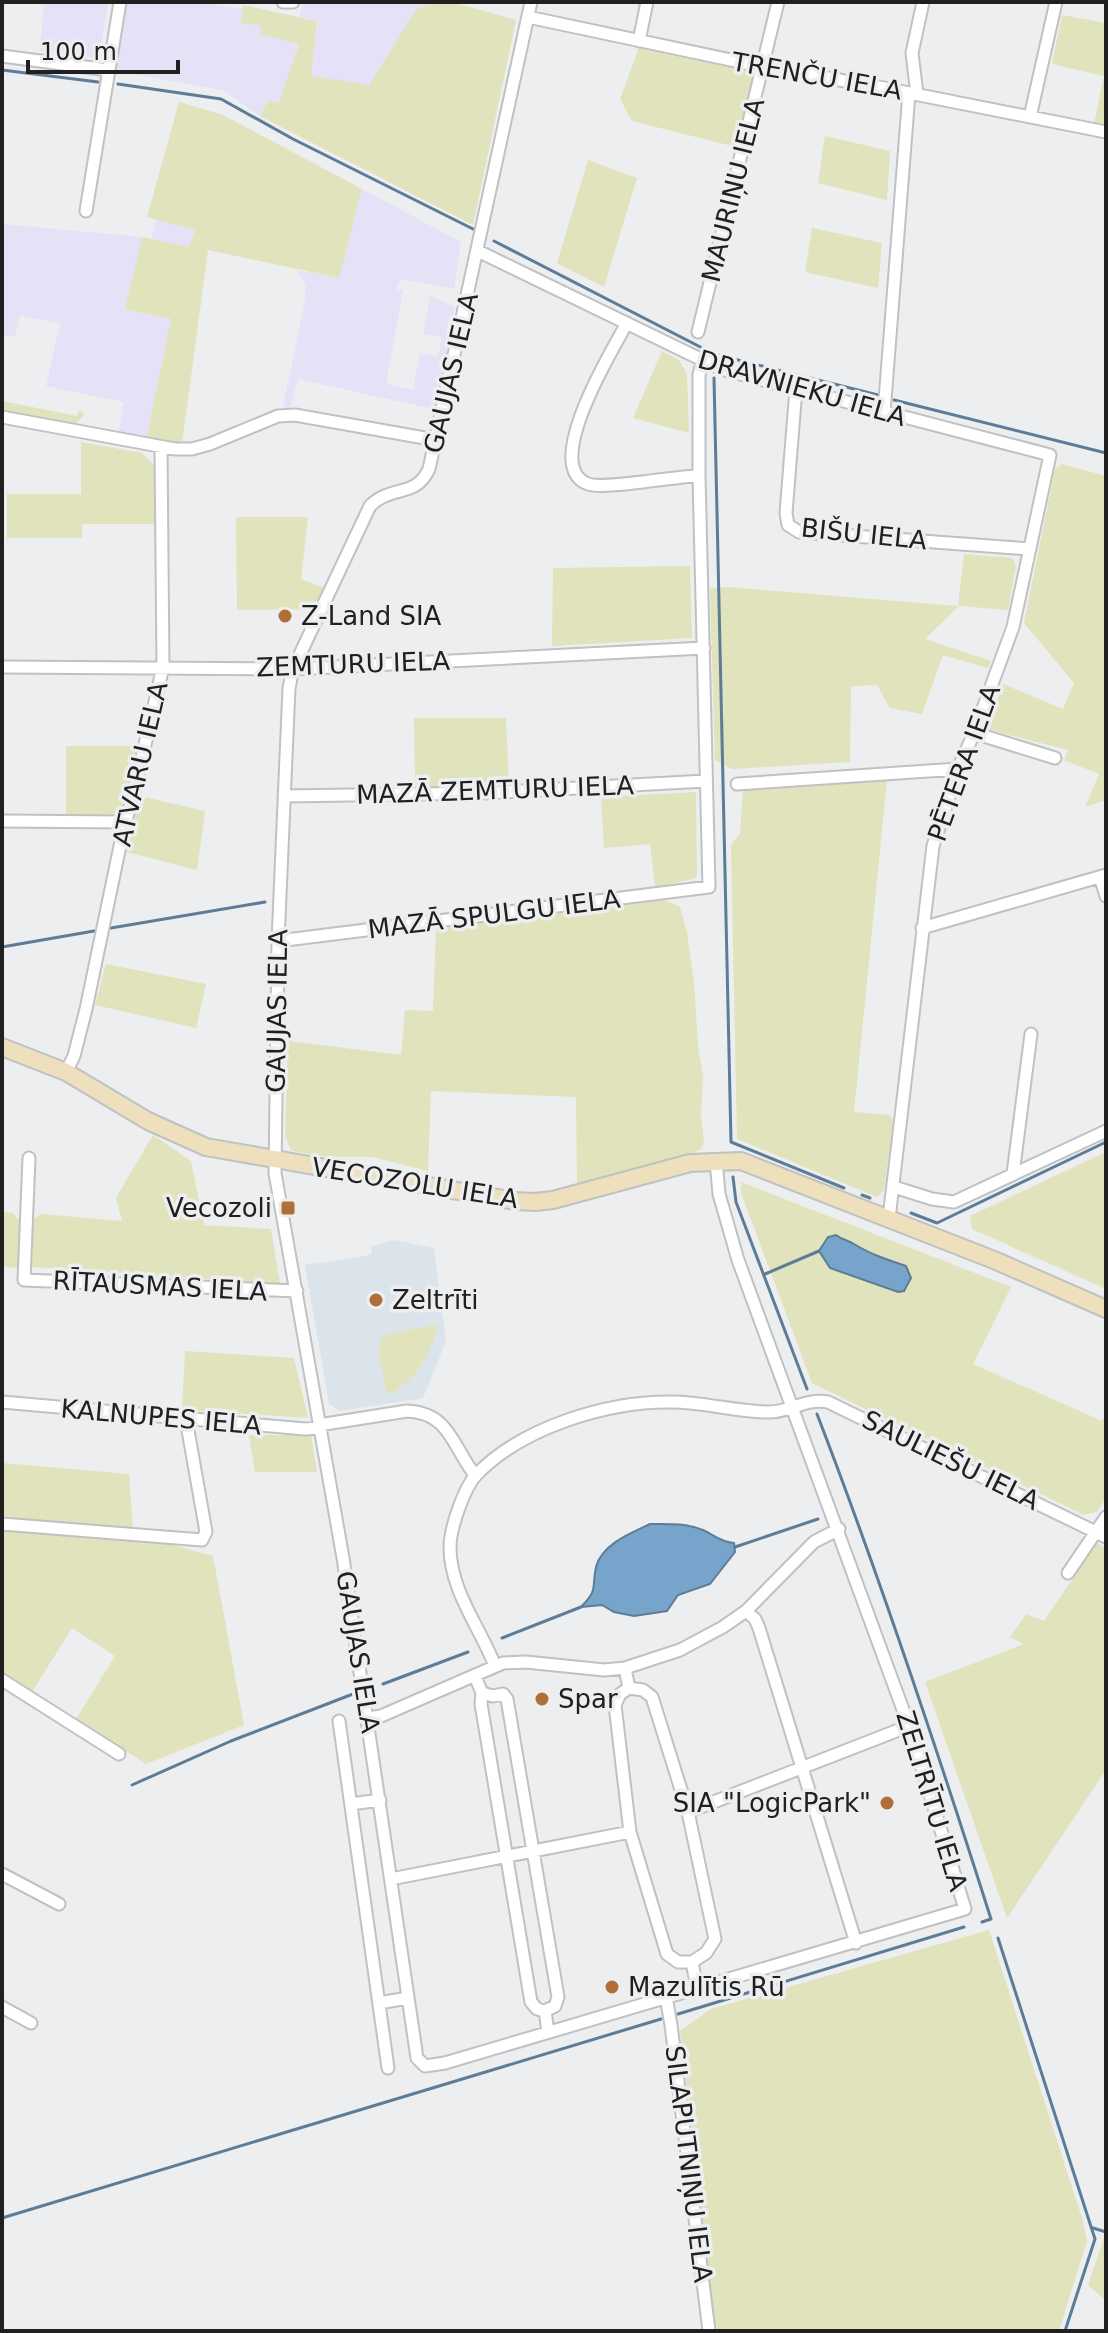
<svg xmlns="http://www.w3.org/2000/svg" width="1108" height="2333" font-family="'DejaVu Sans',sans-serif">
<rect width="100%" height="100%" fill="#edeeef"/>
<path fill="#dce4eb" d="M394,1240L434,1248L446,1341L423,1398L340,1411L329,1404L305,1265L370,1255L372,1254L371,1246Z"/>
<path fill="#e5e1f7" d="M44,2H108L99,58L40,51Z
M126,2H203L242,9L241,23L261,26L260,34L299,43L279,104L268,100L260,116L223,90L115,71Z
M303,2H435L417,10L370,85L311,77L317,21L300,16Z
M362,189L461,242L454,289L401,279L396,289L403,290L386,384L413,390L420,353L438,356L442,337L423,334L430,296L455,307L437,410L298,379L290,408L283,407L304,305L306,284L296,270L339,278Z
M156,220L195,229L189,247L151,240Z
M2,224L142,237L125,309L171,319L146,441L118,434L124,402L46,386L60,324L20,315L15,337L2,335Z"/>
<path fill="#e0e3bb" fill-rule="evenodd" d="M435,2H452L516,20L473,225L260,116L268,100L279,103L299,44L260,34L261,26L241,23L243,5L317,21L311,76L369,85L417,9Z
M1062,15L1106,23V126L1094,124L1104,76L1052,64Z
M639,48L749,71L757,82L740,148L632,121L620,99Z
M179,102L223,115L362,189L339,278L208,250L182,444L146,441L171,319L125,309L142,237L189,247L195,230L147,217Z
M825,136L890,151L887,200L818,183Z
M588,160L637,178L604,287L557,263Z
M812,228L882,243L878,288L805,272Z
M662,351L679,360L687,374L689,433L633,418Z
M2,401L77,416L79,411L82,412L84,415L76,424L68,425L2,412Z
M81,442L142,453L157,469L156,524H82V538H7V494H81Z
M1062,464L1106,476V800L1085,807L1099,774L1064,760L1068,750L986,729L1003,684L1063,709L1074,683L1024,623L1055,469Z
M236,517H308L301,579L324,588L314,609L237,610Z
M964,554L1012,558L1016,566L1008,610L959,606L925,639L991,661L988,668L943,655L922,714L890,708L877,685L851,686L850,762L732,769L715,760L710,589L726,587L958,606Z
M690,566L692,638L552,646L553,568Z
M414,718H506L509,784L415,788Z
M66,746H139L124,806L114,816L66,814Z
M887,780L854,1112L890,1115L893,1122L884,1190L877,1197L737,1139L731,845L740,834L743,789Z
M696,792L697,876L693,879L655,887L650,844L604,848L601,797Z
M140,796L205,811L197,870L127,852Z
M665,900L680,907L687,932L694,983L698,1046L703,1077L701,1114L704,1143L700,1150L577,1186L576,1097L431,1091L428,1171L372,1157H328L291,1151L285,1135L288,1041L401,1055L405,1010L433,1011L436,929Z
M106,964L206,984L196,1028L95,1005Z
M153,1135L191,1161L204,1225L271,1229L280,1284L32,1267L33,1220L41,1214L122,1221L116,1198Z
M1106,1152V1289L972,1229L970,1216Z
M741,1182L1011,1287L973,1364L1102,1421L1106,1414V1498L1097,1512L1084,1515L812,1383L741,1193ZM835,1235C841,1240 847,1239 853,1242C872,1253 889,1276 904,1291L898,1292L830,1267L822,1244L828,1237Z
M2,1212L13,1213L21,1223L18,1268L2,1267Z
M435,1325L437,1327C430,1357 417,1378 390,1394L386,1393L379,1352L380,1340L387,1334Z
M185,1351L294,1358L308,1418L182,1410Z
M249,1435H311L317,1472H255Z
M2,1463L129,1474L133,1532L2,1520Z
M2,1529L166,1543L213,1556L244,1725L146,1764L76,1719L115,1656L72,1628L32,1692L2,1672Z
M1097,1543L1106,1548V1770L1007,1918L925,1682L1024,1644L1010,1637L1026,1614L1044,1621Z
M989,1930L1083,2221L1087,2241L1059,2331H716L680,2031L711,2009Z
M1104,2238L1106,2239V2301L1088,2285Z"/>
<path fill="#77a4ca" stroke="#5d7c97" stroke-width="2" d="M836,1235C842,1240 848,1240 854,1244C870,1254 888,1260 906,1266L911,1278L904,1291L898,1292L830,1268L819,1251L828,1237Z
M650,1524C668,1524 686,1523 703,1530C714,1535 721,1542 734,1543L735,1552L710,1584L678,1595L667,1611L634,1616L614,1612L602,1605L581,1607C599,1588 591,1590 596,1567C602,1544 631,1533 650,1524Z"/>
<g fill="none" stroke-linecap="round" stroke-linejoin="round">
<path stroke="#5d7c97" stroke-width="3" d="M2,70L98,82
M118,84L221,99L293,139L473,229
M494,241L714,354L878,395
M714,378L731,1142L844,1188
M894,400L1106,453
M111,928L265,902
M2,947L94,931
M733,1177L736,1202L807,1389
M862,1195L870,1198
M911,1213L937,1223L1106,1142
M765,1274L819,1251
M817,1414C881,1580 937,1749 991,1919L982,1922
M735,1547L818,1519
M502,1638L581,1607
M383,1684L468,1652
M132,1785L231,1741L353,1694
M998,1938L1095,2239L1065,2331
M678,2014L964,1927
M2,2218L661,2019
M1093,2228L1106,2232"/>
<g stroke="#bfc1c2" stroke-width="15">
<path id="street" d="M283,2H293
M531,2L429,469C415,499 392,484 370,506L293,669L289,688L278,941L275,1173L343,1558L417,2058L425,2066L445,2063L965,1909L909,1726L738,1260L719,1194L716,1160
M528,17L764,67L874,86L1106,132
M639,41L647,2
M2,56L108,70
M917,94L912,53L923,2
M1030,117L1056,2
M86,211L120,2
M478,251L721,369L1050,455L1013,627L974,733L958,769L933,846L889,1218
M627,323C613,349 540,467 588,484C605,490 674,476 699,476
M698,332L778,2
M796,389L786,513L788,525L799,532L1030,549
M884,413L909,93
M2,417L175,449H192L210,444L278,416L295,415L436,440
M2,667L293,669L704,648
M974,733L1055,758
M737,784L958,769
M284,796L485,793L706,781
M2,821L125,822
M1100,877L1106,896
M922,928L1106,875
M278,941L709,887L699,476V375L702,362
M66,1072L74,1056L86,1009L125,822L131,805L163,667L161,448
M29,1158L24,1280L297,1291
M1013,1174L1031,1034
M894,1187L932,1199L954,1202L1106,1131
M2,1402L305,1429L320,1428
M319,1425L407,1411C450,1413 452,1446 475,1475
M2,1524L202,1540L206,1532L186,1419
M1068,1573L1106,1517
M746,1611L755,1619L759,1628L856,1943
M495,1666C480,1627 450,1591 450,1547C450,1529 464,1487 477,1474C523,1427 608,1401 672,1402C704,1402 737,1412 769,1412C791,1412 805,1398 828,1402L1106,1537
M625,1668L629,1688L643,1690L652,1697L688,1812L715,1939L706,1953L692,1962L697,1988
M475,1676L482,1693L481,1704L531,2002L537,2009L545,2011L548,2032
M2,1680L119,1754
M629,1688L620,1694L615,1705L630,1832L667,1954L678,1962H692
M482,1693L493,1696L503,1694L507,1699L558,1997L555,2006L545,2011
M368,1718L381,1716L503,1663L526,1662L604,1670L625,1668L680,1650L723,1627L746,1611L814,1542L839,1529
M339,1721L388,2068
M351,1804L380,1800
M688,1812L909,1726
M2,1874L59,1904
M391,1879L630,1832
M666,1997L671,2025L709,2331
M379,2003L408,1998
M2,2007L31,2023"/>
</g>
<g stroke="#bfc1c2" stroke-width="20">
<path id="secondary" d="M2,1047L66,1072L148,1121L206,1147L515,1201L535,1202L553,1200L690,1163L741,1161L994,1260L1106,1309"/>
</g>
<use href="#street" stroke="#fff" stroke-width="11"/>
<use href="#secondary" stroke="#eee0bc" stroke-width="16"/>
</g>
<g fill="#af6f37" stroke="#edeeef" stroke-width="3">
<circle cx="285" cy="616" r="8"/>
<rect x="280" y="1200" width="16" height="16" rx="4"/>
<circle cx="376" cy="1300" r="8"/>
<circle cx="542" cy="1699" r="8"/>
<circle cx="887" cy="1803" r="8"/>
<circle cx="612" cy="1987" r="8"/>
</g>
<g text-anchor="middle" stroke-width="7" stroke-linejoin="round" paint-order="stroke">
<g font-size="26" fill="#202021" stroke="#edeeef">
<text transform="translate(817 76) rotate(10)" y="9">TRENČU IELA</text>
<text transform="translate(733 190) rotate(-76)" y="9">MAURIŅU IELA</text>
<text transform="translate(451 373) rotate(-77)" y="9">GAUJAS IELA</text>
<text transform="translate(802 388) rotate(16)" y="9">DRAVNIEKU IELA</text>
<text transform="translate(864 534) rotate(6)" y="9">BIŠU IELA</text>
<text transform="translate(353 664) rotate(-2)" y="9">ZEMTURU IELA</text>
<text transform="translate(964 763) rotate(-70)" y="9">PĒTERA IELA</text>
<text transform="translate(140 764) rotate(-77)" y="9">ATVARU IELA</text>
<text transform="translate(495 790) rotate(-2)" y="9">MAZĀ ZEMTURU IELA</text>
<text transform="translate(494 914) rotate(-7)" y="9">MAZĀ SPULGU IELA</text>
<text transform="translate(277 1011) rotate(-89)" y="9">GAUJAS IELA</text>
<text transform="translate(415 1183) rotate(9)" y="9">VECOZOLU IELA</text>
<text transform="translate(160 1286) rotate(3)" y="9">RĪTAUSMAS IELA</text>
<text transform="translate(161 1417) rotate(5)" y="9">KALNUPES IELA</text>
<text transform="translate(951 1460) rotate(26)" y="9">SAULIEŠU IELA</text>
<text transform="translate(358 1652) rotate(81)" y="9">GAUJAS IELA</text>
<text transform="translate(932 1801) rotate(73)" y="9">ZELTRĪTU IELA</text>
<text transform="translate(689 2164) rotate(83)" y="9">SILAPUTNIŅU IELA</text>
</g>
<g font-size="26" fill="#202021" stroke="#edeeef" text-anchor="start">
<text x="301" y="625">Z-Land SIA</text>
<text x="272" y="1217" text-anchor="end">Vecozoli</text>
<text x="392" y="1309">Zeltrīti</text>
<text x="558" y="1708">Spar</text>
<text x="871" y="1812" text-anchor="end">SIA "LogicPark"</text>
<text x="628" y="1996">Mazulītis Rū</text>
</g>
</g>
<rect width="1108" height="2333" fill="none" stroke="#202021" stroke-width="8"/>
<path d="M28 60v12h150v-12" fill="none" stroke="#202021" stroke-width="4"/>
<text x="40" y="60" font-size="24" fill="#202021" stroke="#edeeef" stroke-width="6" paint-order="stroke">100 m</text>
</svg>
